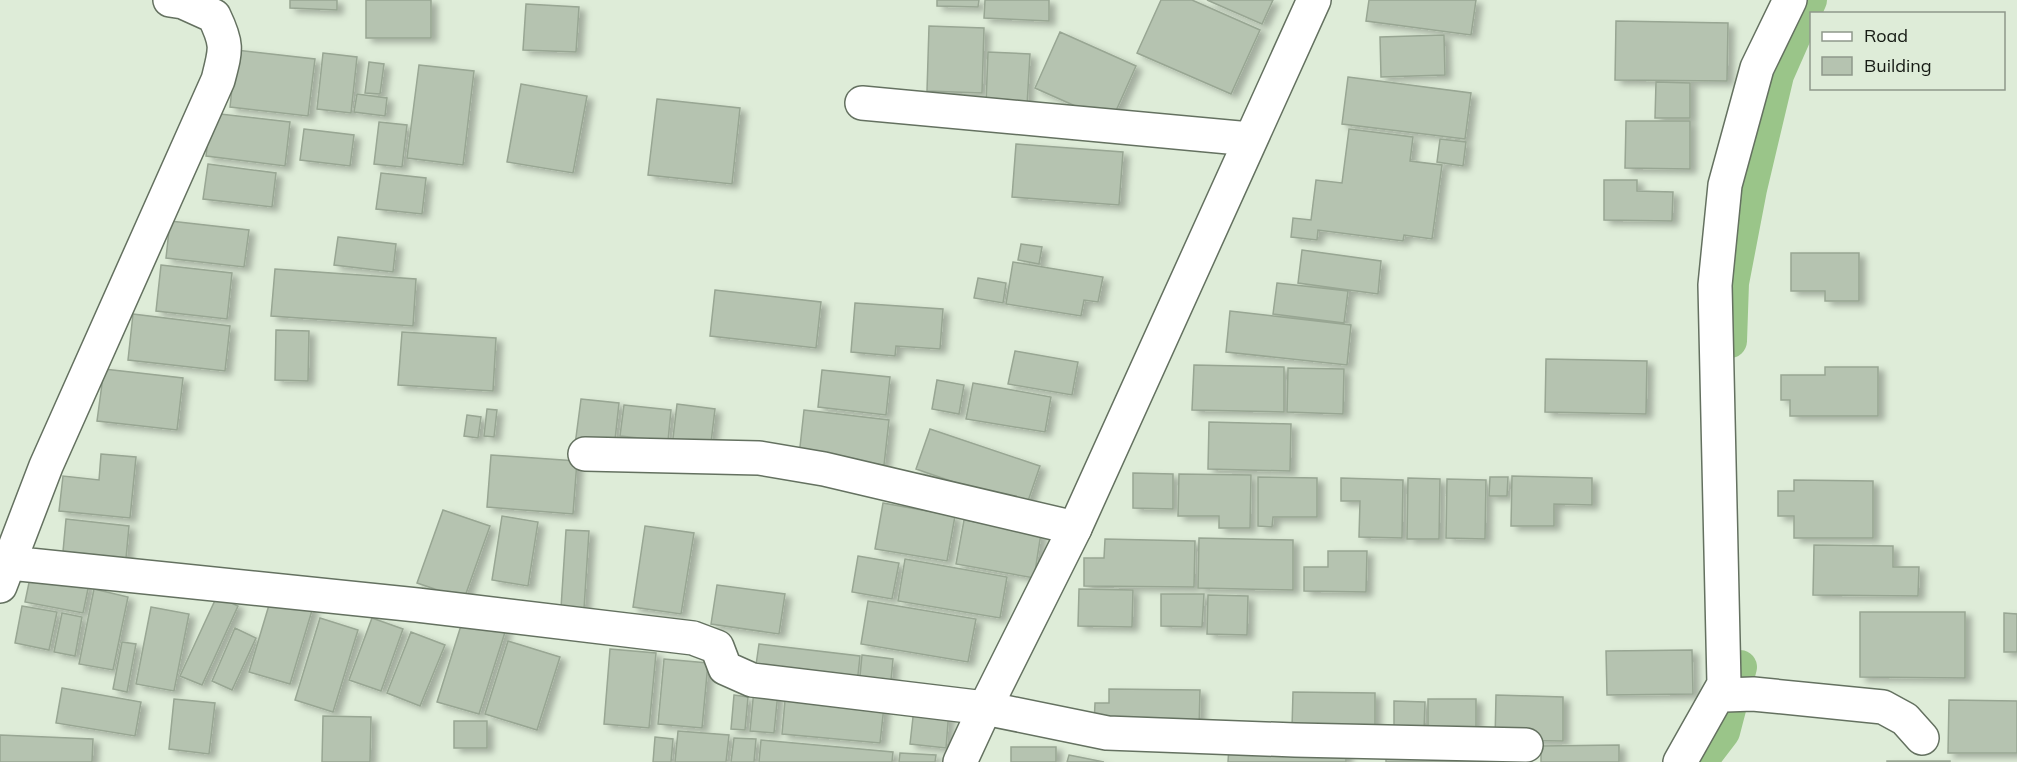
<svg xmlns="http://www.w3.org/2000/svg" width="2017" height="762" font-family="Mulish,sans-serif">
<defs>
<filter id="shadow"><feDropShadow dx="6" dy="4" stdDeviation="3" flood-color="#0004"/></filter>
</defs>
<rect width="100%" height="100%" fill="#deecd8"/>
<g fill="none" stroke-linecap="round" stroke-linejoin="round">
<path stroke="#9ac589" stroke-width="34" d="M1730,341L1732,283L1750,189L1777,75L1810,0
M1700,762L1723,732L1740,667"/>
</g>
<path fill="#b5c3b0" stroke="#98a693" stroke-width="1.5" filter="url(#shadow)" d="M290,0H337V10L290,8Z
M366,0H431V38H366Z
M937,0H979L978,7L937,6Z
M985,0H1049V21L984,18Z
M1161,0H1192L1260,30L1231,94L1137,53Z
M1207,0H1273L1262,24Z
M1369,0H1476L1471,35L1366,21Z
M526,4L579,7L576,52L523,50Z
M1616,21L1728,23L1727,81L1615,80Z
M929,26L984,28L982,93L927,91Z
M1060,32L1136,66L1111,122L1035,88Z
M1444,35L1445,75L1381,77L1380,37Z
M236,50L315,59L308,116L230,107Z
M988,52L1030,54L1027,106L986,104Z
M323,53L357,57L351,113L317,109Z
M369,62L384,64L380,94L365,93Z
M419,65L474,71L463,165L407,158Z
M1348,77L1471,93L1465,139L1342,124Z
M1656,82L1690,83V118H1655Z
M521,84L587,96L573,173L507,162Z
M357,94L387,98L385,116L354,112Z
M657,99L740,108L732,184L648,175Z
M211,113L290,122L285,166L206,156Z
M1626,121H1690V169L1625,168Z
M379,122L407,125L402,167L374,164Z
M304,129L354,135L350,166L300,160Z
M1349,129L1413,137L1410,161L1442,165L1432,239L1404,235L1403,241L1318,230L1317,240L1291,237L1293,218L1311,220L1316,180L1342,183Z
M1440,139L1466,142L1463,166L1437,162Z
M1016,144L1123,152L1119,205L1012,197Z
M208,164L276,173L272,207L203,199Z
M381,173L426,178L422,214L376,209Z
M1604,180H1637V191L1673,192L1672,221L1604,220Z
M170,221L249,230L244,267L166,258Z
M338,237L396,244L393,272L334,265Z
M1021,244L1042,247L1039,264L1018,260Z
M1302,250L1381,261L1378,294L1298,283Z
M1791,253H1859V301H1825V291H1791Z
M1013,262L1103,277L1098,302L1084,300L1081,316L1006,304Z
M161,265L232,273L227,319L156,311Z
M275,269L416,279L413,326L271,316Z
M978,278L1006,283L1003,303L974,298Z
M1277,283L1348,291L1344,323L1273,314Z
M715,290L821,302L816,348L710,336Z
M855,303L943,309L940,349L896,346L895,356L851,352Z
M1230,311L1351,325L1347,365L1226,352Z
M133,314L230,326L225,371L128,360Z
M276,330L309,331L308,381L275,380Z
M402,332L496,338L493,391L398,385Z
M1015,351L1078,362L1072,395L1008,384Z
M1546,359L1647,361L1646,414L1545,412Z
M1194,365L1284,367V412L1192,410Z
M1825,367H1878V416H1790V400H1781V375H1825Z
M1288,368L1344,369L1343,414L1287,412Z
M104,369L183,378L177,430L97,421Z
M822,370L890,377L886,415L818,407Z
M937,380L964,385L959,414L932,409Z
M973,383L1051,397L1045,432L966,419Z
M581,399L619,403L614,449L575,445Z
M677,404L715,409L710,451L672,447Z
M624,405L671,410L668,441L620,436Z
M487,409L497,410L494,437L484,436Z
M804,410L889,420L884,465L799,456Z
M467,415L481,417L478,438L464,436Z
M1209,422L1291,424L1290,471L1208,469Z
M930,429L1040,466L1026,507L916,469Z
M101,454L136,457L130,518L59,511L63,476L99,480Z
M491,455L577,461L573,514L487,507Z
M1133,473L1173,474V509L1133,508Z
M1179,474L1251,475L1250,528H1219V516H1178Z
M1512,476L1592,478V505L1554,504V526H1511Z
M1258,477L1317,478V517H1273L1272,527L1258,526Z
M1490,477H1508L1507,496H1489Z
M1341,478L1403,480L1402,538L1359,537L1360,501H1341Z
M1408,478L1440,479L1439,539H1407Z
M1447,479L1486,480L1485,539L1446,538Z
M1794,480L1873,481V538H1794V516H1778V491H1794Z
M883,503L955,516L947,561L875,549Z
M443,510L490,526L464,599L417,583Z
M502,516L538,522L528,586L492,580Z
M66,519L129,526L125,569L62,562Z
M964,520L1041,533L1034,578L956,564Z
M645,526L694,533L681,614L633,607Z
M566,530L589,531L584,609L561,608Z
M1199,538L1293,540V590L1198,588Z
M1105,539L1195,541L1194,587L1084,586V558H1104Z
M1814,545L1893,546V567H1919L1918,596L1813,595Z
M1328,551H1367L1366,592L1304,591V567H1328Z
M858,556L899,563L892,599L852,592Z
M905,559L1007,577L1000,618L898,601Z
M31,573L89,584L83,613L25,602Z
M717,585L785,594L779,634L711,624Z
M94,589L128,597L113,670L79,664Z
M1079,589L1133,590L1132,627L1078,626Z
M1161,594H1204L1202,627L1161,626Z
M272,595L313,607L290,684L249,672Z
M1208,595L1248,596L1247,635L1207,634Z
M217,596L238,606L202,685L180,676Z
M868,601L976,619L968,662L861,644Z
M22,606L57,612L49,650L15,643Z
M151,607L189,614L174,691L136,684Z
M1860,612H1965V678L1860,677Z
M62,613L82,617L75,656L54,652Z
M2004,613L2017,614V652H2004Z
M464,616L506,629L479,714L437,702Z
M320,618L358,630L333,712L295,700Z
M372,618L403,629L381,691L349,680Z
M235,628L256,638L232,690L212,681Z
M411,632L445,645L420,706L387,693Z
M508,641L560,657L537,730L485,714Z
M122,642L136,644L127,692L113,689Z
M759,644L860,656L857,684L755,672Z
M610,649L656,653L649,728L604,724Z
M1692,650L1693,694L1607,695L1606,651Z
M862,655L893,659L890,691L859,687Z
M664,659L708,663L702,728L658,724Z
M62,688L141,702L135,736L56,723Z
M754,689L778,692L774,733L750,731Z
M786,689L885,697L880,743L782,734Z
M1109,689L1200,690L1199,728L1094,726L1095,703H1109Z
M1293,692L1375,693V729L1292,728Z
M734,695L748,697L745,730L731,729Z
M1496,695L1563,697V741L1495,740Z
M174,699L215,703L209,754L169,749Z
M1428,699H1476V739H1428Z
M1949,700L2017,701V753H1948Z
M1394,701L1425,702L1424,731H1394Z
M914,708L949,710L946,748L910,744Z
M323,716L371,717L370,762H322Z
M454,721H487V748H454Z
M678,731L729,735L726,762H675Z
M0,735L93,739L92,762H0Z
M655,737L673,739L671,762H653Z
M734,738L756,739L754,762H731Z
M761,740L893,752L892,762H759Z
M1619,745V762H1541V746Z
M1229,746L1346,749V762H1228Z
M1011,747H1056V762H1011Z
M900,753L936,755L935,762H899Z
M1386,753L1475,755V762H1386Z
M1069,755L1104,762H1067Z
M1887,761H1950V762H1887Z"/>
<g fill="none" stroke-linecap="round" stroke-linejoin="round">
<g stroke="#647160" stroke-width="36">
<path id="street" d="M862,103L1250,139
M585,454L759,458L824,469L1075,528
M10,563L417,605L693,638L717,647L725,668L752,680L985,708L1107,733L1295,740L1526,745
M0,586L46,466L218,80C226,49 228,45 214,16L183,2L170,0
M1724,684L1725,695L1753,694L1883,707L1905,719L1922,738
M1680,762L1724,684L1715,285L1725,185L1757,68L1790,0"/>
</g>
<g stroke="#647160" stroke-width="36">
<path id="primary" d="M960,762L985,708L1075,528L1314,0"/>
</g>
<use href="#street" stroke="#fff" stroke-width="33"/>
<use href="#primary" stroke="#fff" stroke-width="33"/>
</g>
<rect x="1810" y="12" width="195" height="78" fill="#deecd8" stroke="#8e988a" stroke-width="1.5"/>
<rect x="1822" y="32" width="30" height="9" fill="#ffffff" stroke="#8e988a" stroke-width="1.5"/>
<text x="1864" y="42" font-size="18" fill="#161b14">Road</text>
<rect x="1822" y="57" width="30" height="18" fill="#b5c3b0" stroke="#8e988a" stroke-width="1.5"/>
<text x="1864" y="72" font-size="18" fill="#161b14">Building</text>
</svg>
